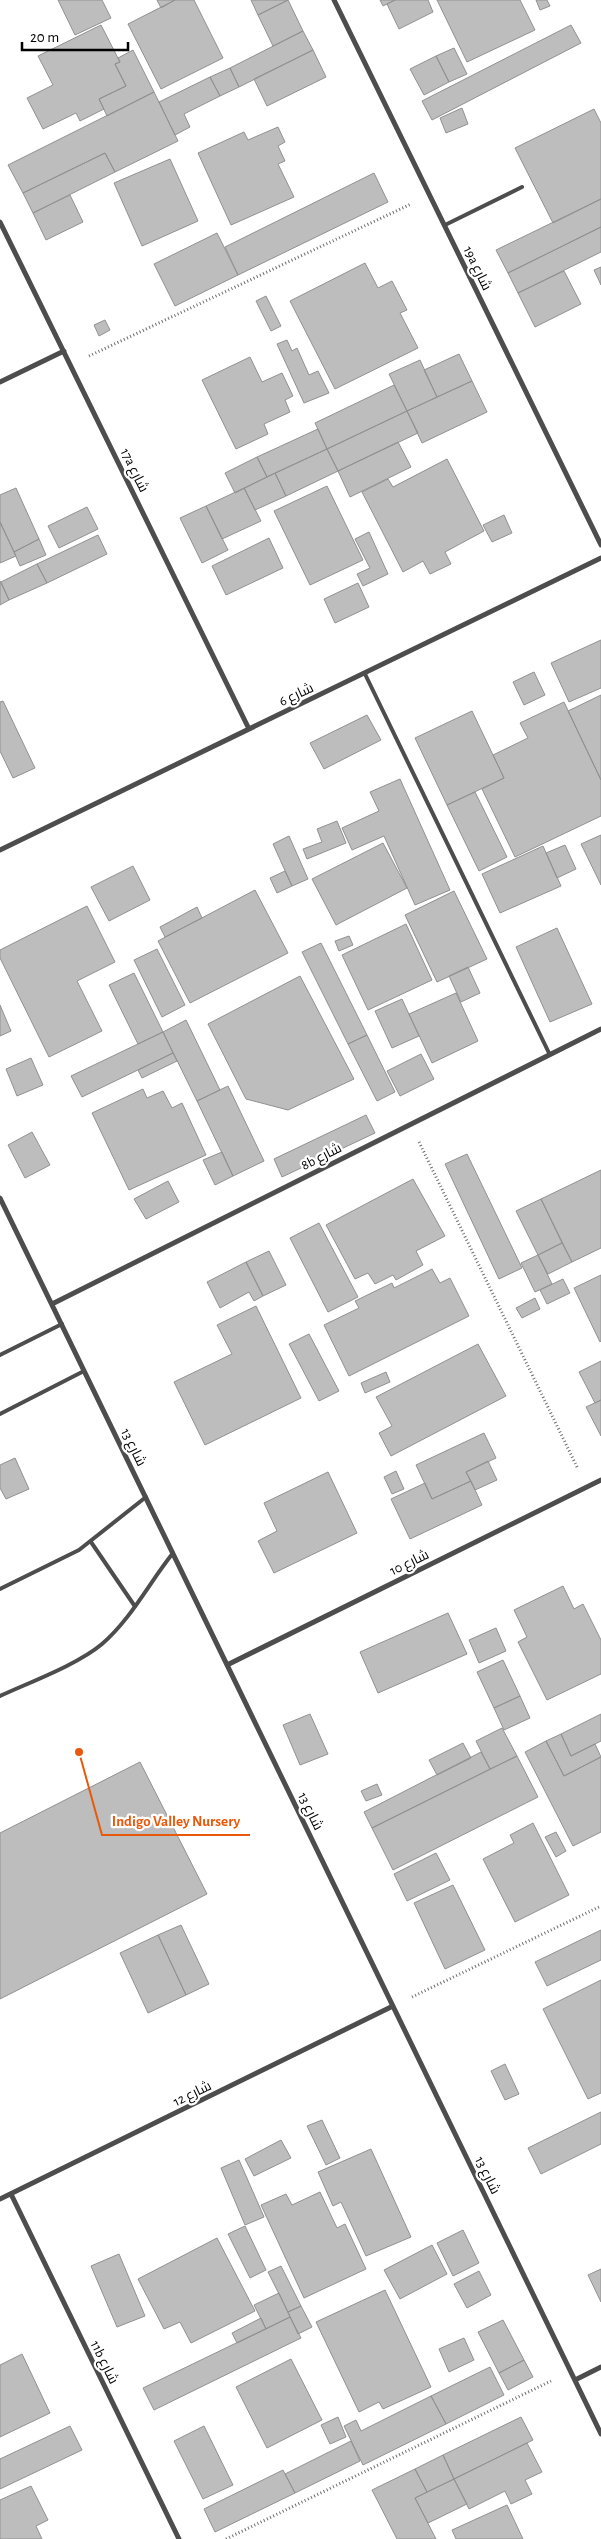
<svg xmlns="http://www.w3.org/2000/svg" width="601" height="2539" font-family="'Alegreya Sans',Cairo,sans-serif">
<rect width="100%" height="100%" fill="#fff"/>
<path fill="#bdbdbd" stroke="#919191" d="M58,0H102L111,18L75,35Z
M157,0H175L161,8Z
M175,0H194L223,58L161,89L128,24Z
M251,0H288L258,15Z
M288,0L303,31L273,46L258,15Z
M380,0H395L383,6Z
M395,0H428L433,12L399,29L387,4Z
M437,0H520L535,30L467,62Z
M536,0H547L550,6L540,10Z
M101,25L120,62L115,64L126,86L99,99L104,109L80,121L76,113L43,129L27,98L53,85L38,56Z
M571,25L581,43L432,120L422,101Z
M303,31L313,50L239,87L230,68Z
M454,48L467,74L449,82L436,56Z
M133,50L154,92L107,116L99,99L126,86L115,64L120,62L118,58Z
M313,50L326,77L267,106L254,79Z
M436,56L449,82L424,95L410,69Z
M230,68L239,87L220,96L210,77Z
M210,77L220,96L184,114L190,127L175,135L159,102Z
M154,92L178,141L115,172L105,153L23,193L8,165Z
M462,108L468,124L446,133L440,118Z
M594,109L601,123V199L553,223L515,148Z
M278,127L285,142L278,146L285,161L278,164L294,197L231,225L198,153L244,132L248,140Z
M105,153L115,172L33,213L23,193Z
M170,159L198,221L142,246L114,183Z
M374,173L388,202L238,275L225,247Z
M70,195L83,222L46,240L33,213Z
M601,199V227L508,273L496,250Z
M601,227V252L518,293L508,273Z
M217,233L238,275L175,306L154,264Z
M365,263L378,288L392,281L407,310L400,313L418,348L335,389L290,301Z
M601,267V285L594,270Z
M564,271L581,304L535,327L518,293Z
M266,296L281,326L271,331L256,301Z
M105,320L110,330L99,336L94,325Z
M287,340L292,351L297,348L309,375L318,371L329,393L304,403L277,344Z
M459,354L472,381L437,397L424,370Z
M250,357L262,382L282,373L293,396L285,400L290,412L264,424L268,434L236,449L202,380Z
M420,360L437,397L407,411L389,374Z
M472,381L487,412L422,443L407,411Z
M394,385L407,411L327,449L315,423Z
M407,411L418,433L338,471L327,449Z
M318,429L327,449L267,477L257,457Z
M398,442L411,467L350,497L338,471Z
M327,449L338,471L286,496L275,473Z
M257,457L267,477L235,493L225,473Z
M447,459L484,531L445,552L451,564L430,574L423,561L403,572L362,492L388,479L393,487Z
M275,473L286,496L255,510L244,488Z
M327,486L363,560L310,585L274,511Z
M16,488L39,539L14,552L0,522V495Z
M244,488L261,521L222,539L206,506Z
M206,506L228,550L202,563L180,518Z
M87,507L98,529L59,548L48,526Z
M504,515L512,533L492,542L483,525Z
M0,522L16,556L0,563Z
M369,532L388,574L363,586L357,574L370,568L355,539Z
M98,535L107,554L47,583L37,564Z
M269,538L283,568L226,595L212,566Z
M39,539L46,555L20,566L14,552Z
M37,564L47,583L9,600L1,582Z
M0,581L9,600L0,605Z
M358,583L369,607L335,623L324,599Z
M601,640V688L569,702L551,663Z
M534,672L545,695L524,705L513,682Z
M601,695V780L568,711Z
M3,701L35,768L13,778L0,751V702Z
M564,702L601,780V816L515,857L482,789L504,778L493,755L528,738L520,723Z
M472,711L504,778L447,805L415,738Z
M367,715L381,740L324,769L310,743Z
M400,779L450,890L415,905L384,836L352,850L342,828L379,811L370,792Z
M475,792L507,857L479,871L447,805Z
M337,821L346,843L307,859L303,849L322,842L317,829Z
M601,835V885L581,844Z
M289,836L308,879L292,886L273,844Z
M383,843L407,888L336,925L312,879Z
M565,845L576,869L557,878L546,853Z
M543,846L561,886L500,913L482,874Z
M133,866L150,900L109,921L91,887Z
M285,871L292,886L277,893L270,878Z
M255,890L288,953L190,1003L158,941Z
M454,891L487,959L437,982L405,915Z
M87,906L115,962L77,981L102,1031L49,1057L0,958V950Z
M197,907L202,918L165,937L160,927Z
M406,924L432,980L368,1010L342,955Z
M557,928L592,1004L550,1022L516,947Z
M349,936L353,945L339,951L335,941Z
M321,943L367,1035L348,1044L302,952Z
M157,949L185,1005L162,1017L134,960Z
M468,967L480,993L461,1002L449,976Z
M134,973L163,1032L138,1044L109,985Z
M300,976L354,1079L288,1110L246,1099L208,1024Z
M456,993L478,1041L432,1063L409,1014Z
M402,999L419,1036L392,1048L375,1011Z
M0,1005L11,1031L0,1036Z
M186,1020L220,1090L197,1101L163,1032Z
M163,1032L173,1053L82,1097L71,1076Z
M367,1035L395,1092L377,1101L348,1044Z
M173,1053L177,1061L142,1078L138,1070Z
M421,1054L434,1079L400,1096L387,1071Z
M31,1058L43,1085L17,1096L6,1069Z
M228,1086L264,1161L233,1176L197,1101Z
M143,1089L147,1098L163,1091L172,1108L182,1103L206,1155L129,1190L92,1113Z
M366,1115L375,1133L282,1177L274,1159Z
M32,1132L50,1165L25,1178L8,1145Z
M222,1152L233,1176L215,1185L203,1160Z
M467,1154L522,1268L499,1279L445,1164Z
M601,1170V1248L572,1262L541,1199Z
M413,1179L445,1236L416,1251L423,1265L396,1280L393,1275L375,1284L368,1273L355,1279L326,1225Z
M168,1181L179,1202L146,1219L134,1199Z
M541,1199L562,1243L538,1255L516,1211Z
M319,1223L358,1297L328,1312L290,1238Z
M562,1243L572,1262L548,1274L538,1255Z
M269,1251L286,1285L263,1296L246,1262Z
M538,1255L552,1284L535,1292L521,1263Z
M246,1262L263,1296L254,1301L249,1292L220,1308L207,1282Z
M432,1269L440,1283L450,1278L469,1316L349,1376L324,1325L359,1308L355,1301L392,1283L394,1288Z
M601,1275V1341L600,1342L574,1288Z
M563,1279L570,1293L547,1304L540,1290Z
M535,1298L540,1309L522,1318L516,1308Z
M256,1306L301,1398L205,1445L174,1382L232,1354L217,1325Z
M309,1334L339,1391L319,1401L289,1344Z
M478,1344L506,1396L391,1456L379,1433L392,1426L376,1397Z
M601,1361V1400L595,1403L579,1372Z
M386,1372L390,1382L365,1393L361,1383Z
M601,1400V1436L586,1407Z
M484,1433L496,1458L466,1472L471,1481L432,1499L416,1465Z
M15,1458L29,1489L6,1499L0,1488V1465Z
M488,1461L497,1480L475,1490L466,1472Z
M396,1471L404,1489L392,1494L384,1477Z
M328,1472L357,1533L274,1573L258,1541L277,1531L264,1503Z
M471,1481L482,1505L410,1539L391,1499L425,1483L432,1499Z
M563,1586L574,1609L583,1604L601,1640V1674L547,1700L518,1642L527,1637L514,1610Z
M448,1613L467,1654L378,1693L360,1652Z
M496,1628L506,1651L479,1663L469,1640Z
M503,1660L520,1696L494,1708L477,1672Z
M520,1696L530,1718L504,1730L494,1708Z
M310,1714L328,1754L300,1765L283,1725Z
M601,1714V1741L571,1756L561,1734Z
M502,1728L517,1756L490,1769L476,1741Z
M561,1734L571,1756L595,1744L601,1757L564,1776L546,1741Z
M546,1741L564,1776L601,1757V1832L573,1846L525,1752Z
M463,1743L471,1758L437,1775L429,1760Z
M481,1752L490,1769L372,1828L364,1812Z
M517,1756L538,1797L393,1870L372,1828Z
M140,1762L207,1894L0,1999V1833Z
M377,1784L382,1795L366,1801L361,1791Z
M533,1823L569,1895L515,1922L483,1859L514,1843L510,1835Z
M556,1832L566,1851L556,1857L545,1837Z
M436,1853L450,1880L407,1901L394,1874Z
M453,1885L485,1950L445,1969L414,1903Z
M181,1925L209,1984L186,1995L158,1935Z
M601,1930V1960L547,1986L535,1962Z
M158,1935L186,1995L148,2013L120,1953Z
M601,1980V2093L588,2099L543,2009Z
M505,2064L519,2094L505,2100L491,2071Z
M601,2112V2144L541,2174L528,2148Z
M322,2120L340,2158L326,2165L307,2126Z
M281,2140L291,2158L254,2176L245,2159Z
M371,2149L411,2237L366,2256L341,2202L333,2206L318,2172Z
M239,2160L264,2217L245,2225L221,2168Z
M320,2192L337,2228L345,2224L366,2269L304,2298L261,2205L286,2194L292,2205Z
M245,2226L266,2270L250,2278L228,2234Z
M463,2230L479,2263L453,2276L437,2243Z
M217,2238L255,2311L191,2343L180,2322L164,2329L138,2279Z
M432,2245L447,2274L400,2299L384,2270Z
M119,2254L145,2316L117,2327L91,2266Z
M281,2266L301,2306L288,2312L268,2272Z
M601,2269V2302L588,2275Z
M479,2271L491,2295L467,2308L454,2284Z
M385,2290L431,2387L383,2409L379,2402L359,2412L316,2322Z
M279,2293L290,2317L266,2329L254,2305Z
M301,2306L312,2327L298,2334L288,2312Z
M290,2317L301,2338L154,2410L143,2388Z
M261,2318L266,2329L237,2343L232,2333Z
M503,2320L524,2360L499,2373L478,2332Z
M464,2338L474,2360L449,2372L439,2349Z
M22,2354L50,2413L0,2437V2365Z
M291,2359L322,2420L267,2448L236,2387Z
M524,2360L533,2377L508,2390L499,2373Z
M490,2367L504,2395L446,2424L431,2396Z
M431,2396L446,2424L363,2465L344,2426L356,2420L361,2431Z
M338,2417L346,2437L330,2444L321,2425Z
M521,2417L533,2440L454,2479L443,2455Z
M70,2426L82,2450L0,2489V2459Z
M204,2426L233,2485L203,2499L174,2441Z
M351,2441L360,2461L295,2493L285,2474Z
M527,2443L542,2472L525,2480L532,2494L511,2504L505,2491L469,2509L454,2479Z
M443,2455L454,2479L427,2492L415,2469Z
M415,2469L427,2492L415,2498L436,2539H397L372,2490Z
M283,2470L295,2493L215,2532L204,2509Z
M454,2479L467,2504L428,2523L415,2498Z
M31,2486L48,2520L36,2526L42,2539H0V2500Z
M507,2505L523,2539H456L452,2530Z"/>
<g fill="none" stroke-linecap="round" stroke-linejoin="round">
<path stroke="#6f6f6f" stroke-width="3" stroke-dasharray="1 2.5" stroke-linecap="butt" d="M89,356L411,204
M419,1142L578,1469
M412,1997L601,1906
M226,2539L551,2381"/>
<path stroke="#4d4d4d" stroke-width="4" d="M445,225L522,187
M365,674L549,1053
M0,1355L62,1324
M0,1414L84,1371
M91,1542L134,1605
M0,1589L79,1550L146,1497
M0,1696C30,1682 77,1665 102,1644C131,1619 149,1583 173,1553"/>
<path stroke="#4d4d4d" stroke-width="5" d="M334,0L601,545
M0,222L249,729
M0,382L64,351
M0,850L601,558
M0,1198L601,2434
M52,1304L601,1029
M227,1665L601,1480
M11,2194L179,2539
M0,2199L393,2006
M575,2380L601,2367"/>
</g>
<g text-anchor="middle" stroke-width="4.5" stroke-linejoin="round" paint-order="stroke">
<g font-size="14" fill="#000" stroke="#fff">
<text transform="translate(478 268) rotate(64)" y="5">19a شارع</text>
<text transform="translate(135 470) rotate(64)" y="5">17a شارع</text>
<text transform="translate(296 694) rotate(-25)" y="5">شارع 6</text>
<text transform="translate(321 1156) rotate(-27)" y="5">8b شارع</text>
<text transform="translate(134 1447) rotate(64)" y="5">شارع 13</text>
<text transform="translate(409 1562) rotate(-26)" y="5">شارع 10</text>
<text transform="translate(311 1811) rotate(64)" y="5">شارع 13</text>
<text transform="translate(192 2093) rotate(-26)" y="5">شارع 12</text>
<text transform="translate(488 2175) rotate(64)" y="5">شارع 13</text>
<text transform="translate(105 2362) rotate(64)" y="5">11b شارع</text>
</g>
</g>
<path fill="none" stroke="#e8590c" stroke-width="2" d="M79 1752L102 1835H250"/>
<circle fill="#e8590c" stroke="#fff" stroke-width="2" cx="79" cy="1752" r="5"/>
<g font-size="15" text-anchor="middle" font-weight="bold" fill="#e8590c" stroke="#fff" stroke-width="4.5" stroke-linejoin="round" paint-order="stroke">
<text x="176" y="1826">Indigo Valley Nursery</text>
</g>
<path d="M22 42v8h106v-8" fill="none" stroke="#000000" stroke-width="2.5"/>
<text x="30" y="42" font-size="15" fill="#000000" stroke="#ffffff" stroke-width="4" paint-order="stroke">20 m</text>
</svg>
